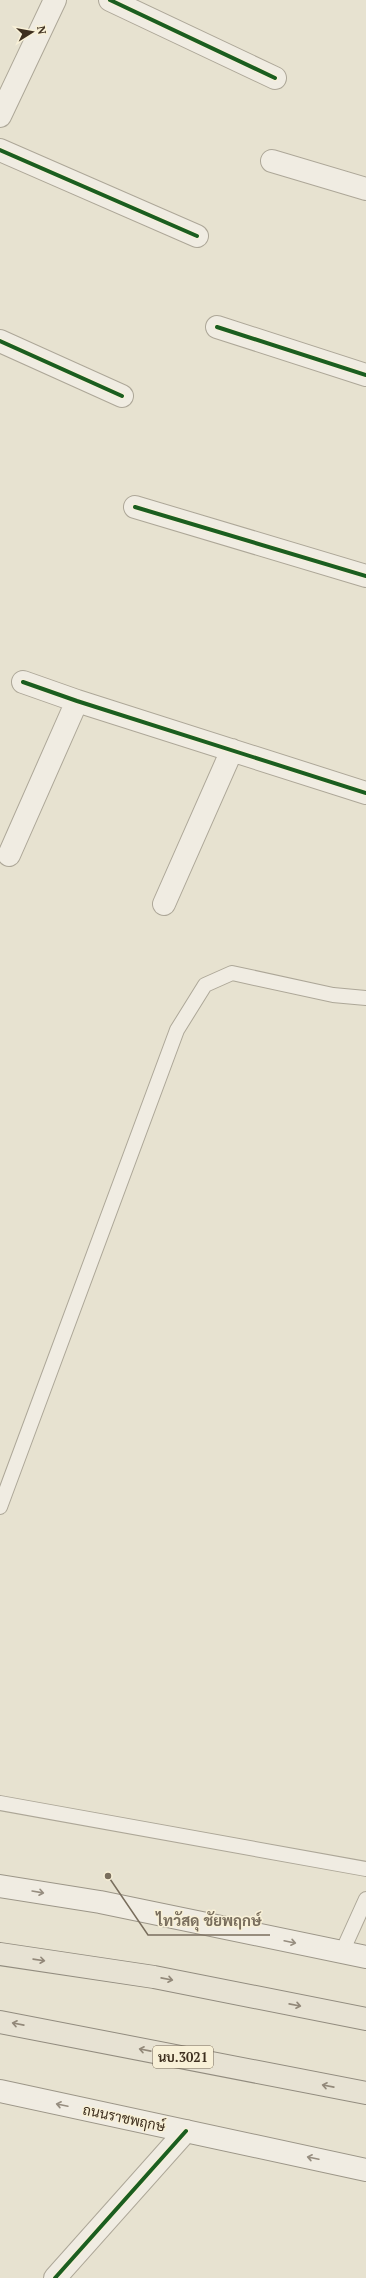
<svg xmlns="http://www.w3.org/2000/svg" width="366" height="2278" font-family="'PT Serif',Sarabun,serif">
<rect width="100%" height="100%" fill="#e7e2d0"/>
<g fill="none" stroke-linecap="round" stroke-linejoin="round">
<g stroke="#ada798" stroke-width="16">
<path id="lane" d="M0,1507L177,1030L205,985L232,973L333,995L366,998
M0,1803L366,1869
M342,1952L366,1899"/>
</g>
<g stroke="#ada798" stroke-width="24">
<path id="street" d="M110,0L275,78
M0,116L55,0
M0,150L197,236
M272,161L366,189
M217,327L366,375
M0,341L122,396
M135,507L366,576
M23,682L77,701L366,793
M9,855L77,701
M164,904L232,750
M55,2278L186,2131"/>
</g>
<g stroke="#9c9688" stroke-width="24">
<path id="secondary" d="M0,1886L100,1902L366,1957
M0,2091L366,2170"/>
</g>
<g stroke="#928c7f" stroke-width="24">
<path id="primary" d="M0,1954L154,1977L366,2019
M0,2022L366,2093"/>
</g>
<use href="#lane" stroke="#f0ece2" stroke-width="14"/>
<use href="#street" stroke="#f0ece2" stroke-width="22"/>
<use href="#secondary" stroke="#f0ece2" stroke-width="22"/>
<use href="#primary" stroke="#e7e2d3" stroke-width="22"/>
<g stroke="#f8f0d7" stroke-width="6">
<path id="cycleway" d="M110,0L275,78
M0,150L197,236
M217,327L366,375
M0,341L122,396
M135,507L366,576
M23,682L77,701L366,793
M55,2278L186,2131"/>
</g>
<use href="#cycleway" stroke="#1b5e20" stroke-width="4"/>
</g>
<defs><path id="oneway-shaft" d="M-6 0H5M1.5-3L5.5 0L1.5 3" fill="none" stroke-width="1.6" stroke-linecap="round" stroke-linejoin="round"/></defs>
<g stroke="#978e80">
<use href="#oneway-shaft" transform="translate(38 1892) rotate(10)"/>
<use href="#oneway-shaft" transform="translate(290 1942) rotate(12)"/>
<use href="#oneway-shaft" transform="translate(62 2105) rotate(-168)"/>
<use href="#oneway-shaft" transform="translate(313 2158) rotate(-168)"/>
</g>
<g stroke="#928879">
<use href="#oneway-shaft" transform="translate(39 1960) rotate(8)"/>
<use href="#oneway-shaft" transform="translate(167 1979) rotate(11)"/>
<use href="#oneway-shaft" transform="translate(295 2005) rotate(11)"/>
<use href="#oneway-shaft" transform="translate(18 2024) rotate(-169)"/>
<use href="#oneway-shaft" transform="translate(145 2050) rotate(-169)"/>
<use href="#oneway-shaft" transform="translate(328 2086) rotate(-169)"/>
</g>
<g text-anchor="middle" stroke-width="3" stroke-linejoin="round" paint-order="stroke">
<rect fill="#f8f0d7" stroke="#766956" stroke-width="1" x="153" y="2046" width="60" height="22" rx="3"/>
<g font-size="13" font-weight="bold" fill="#3e2f1f">
<text x="183" y="2062">นบ.3021</text>
</g>
<g font-size="14" fill="#3e2f1f" stroke="#f8f0d7">
<text transform="translate(124 2118) rotate(12)" y="5">ถนนราชพฤกษ์</text>
</g>
</g>
<path fill="none" stroke="#796e5d" stroke-width="1.5" d="M108 1876L148 1935H270"/>
<circle fill="#796e5d" stroke="#f8f0d7" stroke-width="1.5" cx="108" cy="1876" r="4"/>
<g font-size="15" text-anchor="middle" font-weight="bold" fill="#796e5d" stroke="#f8f0d7" stroke-width="3" stroke-linejoin="round" paint-order="stroke">
<text x="209" y="1926">ไทวัสดุ ชัยพฤกษ์</text>
</g>
<g transform="translate(32 32) rotate(79)" stroke="#f8f0d7" stroke-width="3" paint-order="stroke">
<path d="M0-3L7 15L0 10L-7 15Z" fill="#3e2f1f"/>
<text y="-6" font-size="11" font-weight="bold" text-anchor="middle" fill="#3e2f1f">N</text>
</g>
</svg>
